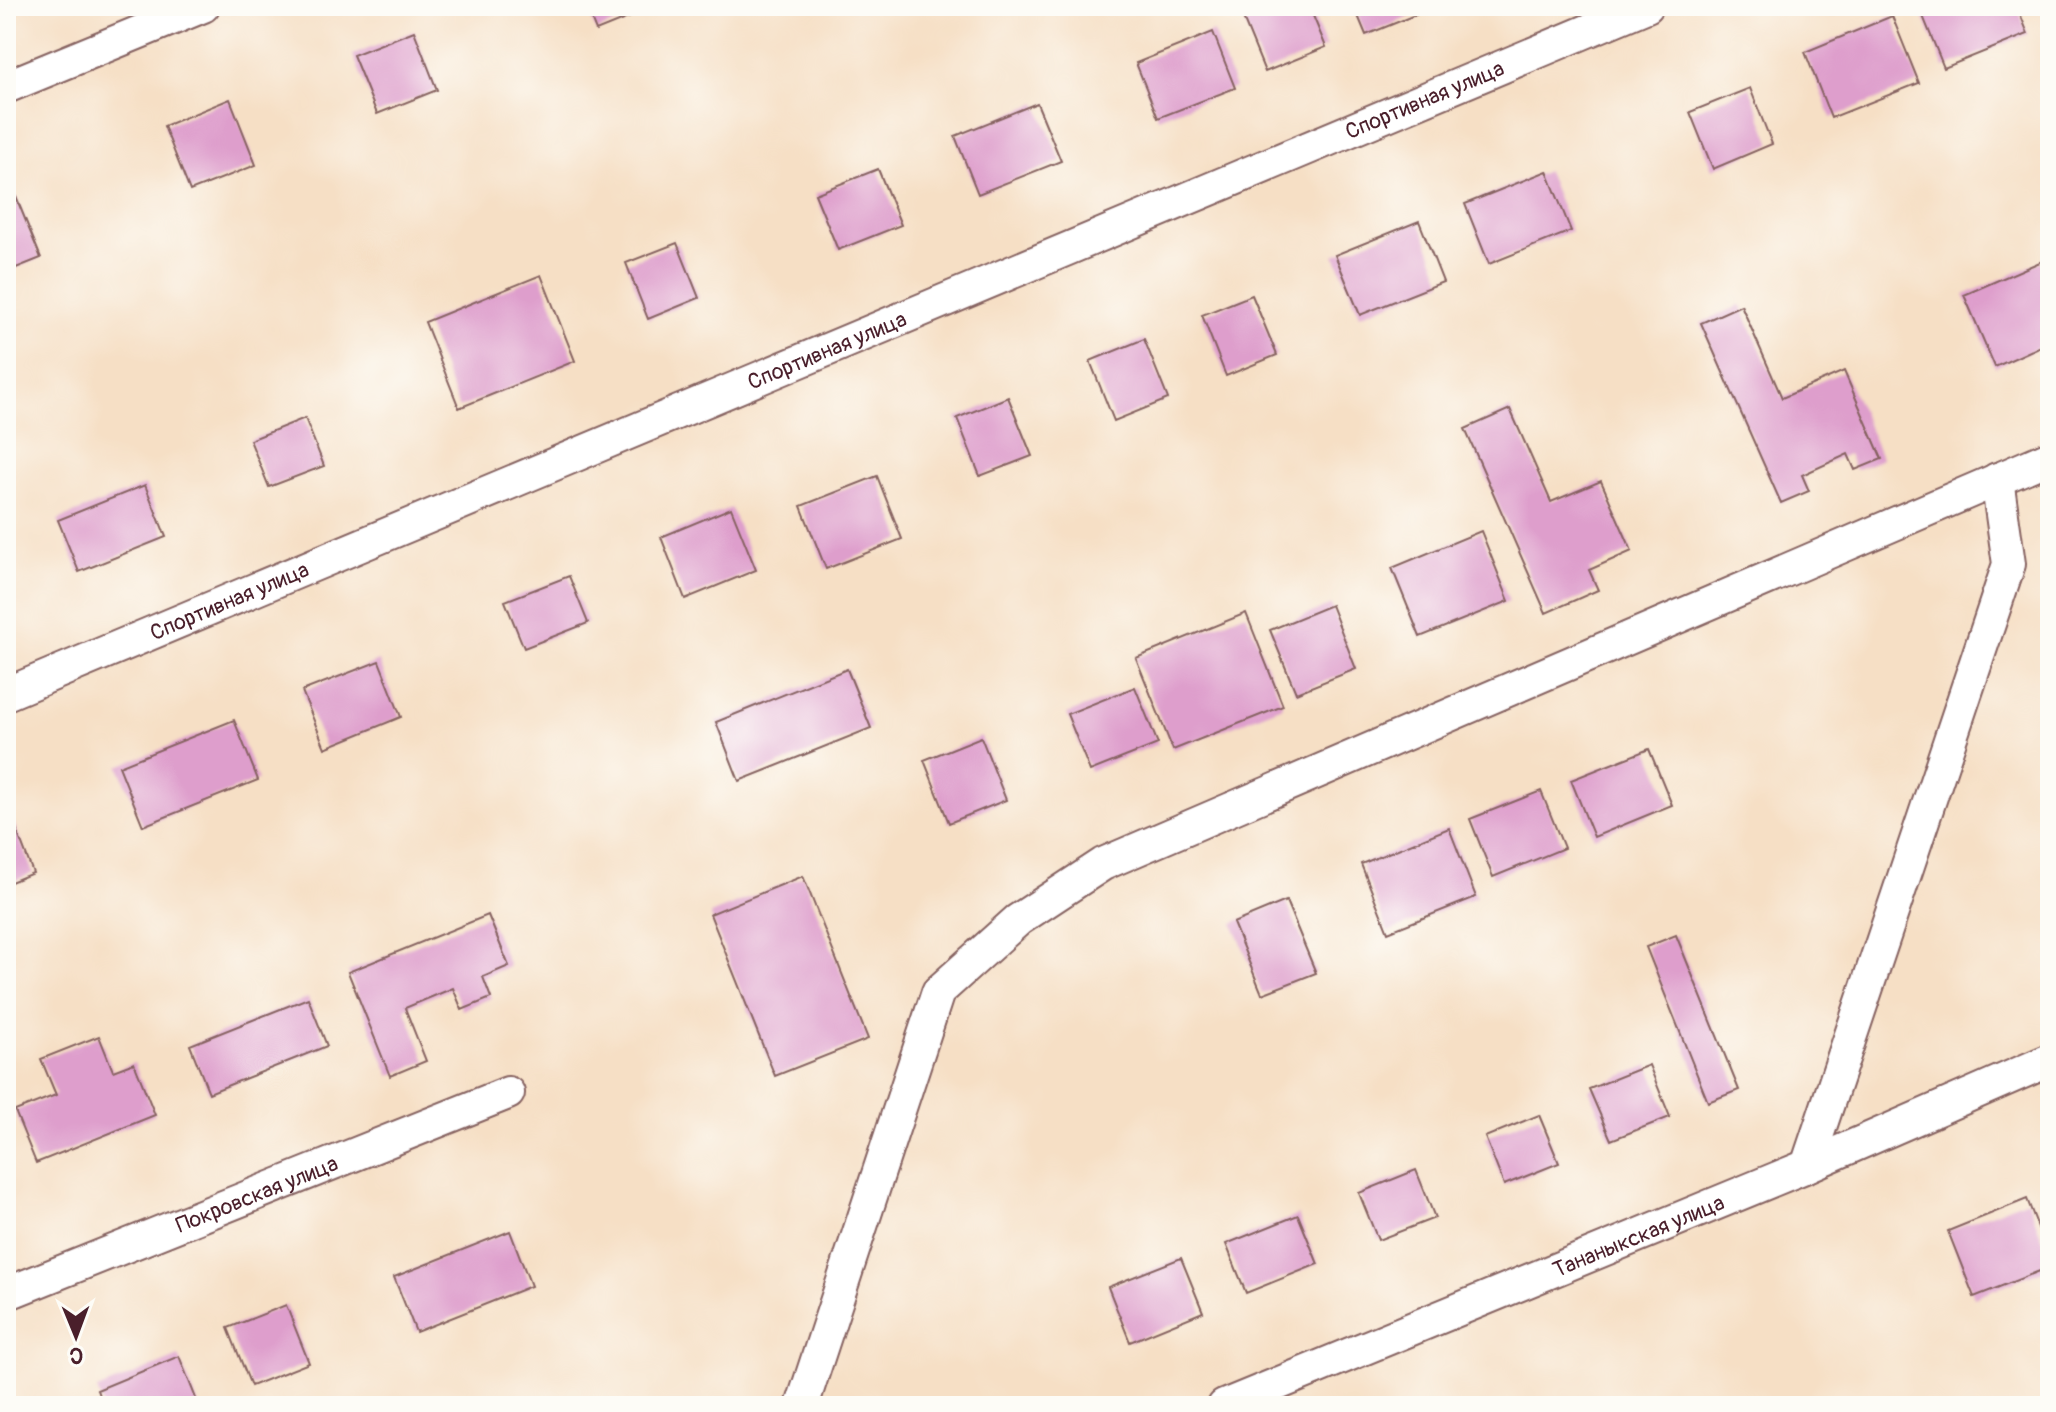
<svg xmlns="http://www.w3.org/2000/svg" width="2056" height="1412" font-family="Pangolin,sans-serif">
<rect width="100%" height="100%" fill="#fdfcf7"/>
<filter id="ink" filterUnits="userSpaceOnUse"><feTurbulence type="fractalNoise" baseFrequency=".0125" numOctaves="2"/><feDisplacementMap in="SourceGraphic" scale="16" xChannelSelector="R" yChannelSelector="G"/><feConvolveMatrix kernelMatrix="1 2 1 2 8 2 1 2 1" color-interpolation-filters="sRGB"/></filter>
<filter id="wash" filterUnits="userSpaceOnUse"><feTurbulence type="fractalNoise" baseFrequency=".006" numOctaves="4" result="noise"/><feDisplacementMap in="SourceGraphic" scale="32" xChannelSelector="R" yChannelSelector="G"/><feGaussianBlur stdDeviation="1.8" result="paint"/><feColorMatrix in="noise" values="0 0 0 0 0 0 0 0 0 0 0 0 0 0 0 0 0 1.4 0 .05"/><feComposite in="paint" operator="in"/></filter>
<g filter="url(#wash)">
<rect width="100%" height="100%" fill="#f6dfc5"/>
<g id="blocks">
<path fill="#de9ecc" d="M586,6H648L650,9L596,31Z
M1238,6H1309L1326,47L1265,72Z
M1354,6H1437L1366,35Z
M1919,6H2017L2028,34L1944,68Z
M1892,16L1919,83L1831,118L1805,52Z
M414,31L437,90L377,114L353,55Z
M1213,32L1235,88L1158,118L1136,63Z
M1750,88L1772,144L1713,169L1690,112Z
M230,99L256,165L190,191L164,126Z
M1037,103L1061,161L978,194L955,136Z
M878,169L901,225L838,250L815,194Z
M1547,171L1571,231L1489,264L1465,204Z
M16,197L41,258L6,272V201Z
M1419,221L1443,282L1360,315L1335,255Z
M677,243L699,298L648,319L626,263Z
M2049,258L2050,342L1995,367L1964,295Z
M541,275L575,361L459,408L425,322Z
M1252,295L1277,355L1226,376L1202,315Z
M1741,305L1782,398L1844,371L1882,459L1855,470L1848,454L1802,475L1809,491L1781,503L1701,323Z
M1144,339L1168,399L1114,421L1090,361Z
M1008,397L1032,456L980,476L957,418Z
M1510,409L1551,502L1601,481L1632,551L1589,570L1598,590L1546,613L1465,429Z
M305,418L324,466L269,487L250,440Z
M877,476L902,539L826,569L801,506Z
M145,485L166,537L79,572L58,520Z
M731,508L756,570L685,599L661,537Z
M1481,531L1509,601L1420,637L1392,568Z
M569,576L588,623L524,648L505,601Z
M1331,605L1356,669L1296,693L1270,630Z
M1246,613L1283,706L1173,750L1136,658Z
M379,661L401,717L325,748L302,691Z
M847,669L871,728L739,781L716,722Z
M1135,687L1158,744L1090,771L1067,714Z
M234,720L258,780L143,826L119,766Z
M981,737L1006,800L949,823L924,760Z
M1649,749L1672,805L1594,837L1571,780Z
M1541,791L1564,848L1493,877L1470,819Z
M13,821L33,873L6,884V824Z
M1449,828L1476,897L1388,932L1361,864Z
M803,876L868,1039L775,1076L710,914Z
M1286,901L1316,973L1262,994L1233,923Z
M488,915L509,966L483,977L491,998L462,1010L453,988L405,1008L426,1061L390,1076L348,972Z
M1676,935L1739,1090L1708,1102L1646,947Z
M308,998L327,1046L209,1093L190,1045Z
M99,1036L113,1071L134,1063L155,1115L36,1163L15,1111L56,1095L41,1059Z
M1649,1065L1670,1117L1611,1140L1589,1089Z
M1539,1115L1559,1163L1504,1185L1485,1137Z
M1416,1170L1435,1218L1378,1240L1359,1193Z
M2027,1199L2050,1258V1267L1974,1297L1948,1231Z
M1298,1215L1318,1264L1246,1293L1226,1244Z
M510,1231L531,1286L416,1332L394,1277Z
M1181,1258L1203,1312L1130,1342L1108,1287Z
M286,1305L309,1363L251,1386L228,1328Z
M179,1356L199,1406H103L97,1390Z"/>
</g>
</g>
<g filter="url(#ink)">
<use href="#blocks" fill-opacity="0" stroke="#866261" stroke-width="2"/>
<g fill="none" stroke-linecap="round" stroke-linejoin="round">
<g stroke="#866261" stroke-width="36">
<g id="minor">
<path d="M6,87L203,6"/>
<path id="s1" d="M6,694L1647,6"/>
<path d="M1807,1166L2009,564L1997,479"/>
<path id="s2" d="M6,1294L508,1093"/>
<path d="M802,1406L938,992L1018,920L1103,864L2050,457"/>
<path id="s3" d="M1224,1406L1807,1166L2050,1060"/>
</g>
</g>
<use href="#minor" stroke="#fff" stroke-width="32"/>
</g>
</g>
<g text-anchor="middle" stroke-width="8" stroke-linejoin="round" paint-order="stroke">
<g font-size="22" fill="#4a1f2b" stroke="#fdfcf7">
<text dy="8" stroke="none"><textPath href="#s1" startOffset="1538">Спортивная улица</textPath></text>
<text dy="8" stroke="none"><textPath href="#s1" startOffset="890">Спортивная улица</textPath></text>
<text dy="8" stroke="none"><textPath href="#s1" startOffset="242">Спортивная улица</textPath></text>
<text dy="8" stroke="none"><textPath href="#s2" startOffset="270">Покровская улица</textPath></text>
<text dy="8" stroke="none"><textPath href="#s3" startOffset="448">Тананыкская улица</textPath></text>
</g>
</g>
<rect width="2056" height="1412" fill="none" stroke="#fdfcf7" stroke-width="32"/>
<g transform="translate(76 1336) rotate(179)" stroke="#fdfcf7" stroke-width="6" paint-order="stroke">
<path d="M0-6L14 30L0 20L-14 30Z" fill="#4a1f2b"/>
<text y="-12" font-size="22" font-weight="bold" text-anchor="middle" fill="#4a1f2b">С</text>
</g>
</svg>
